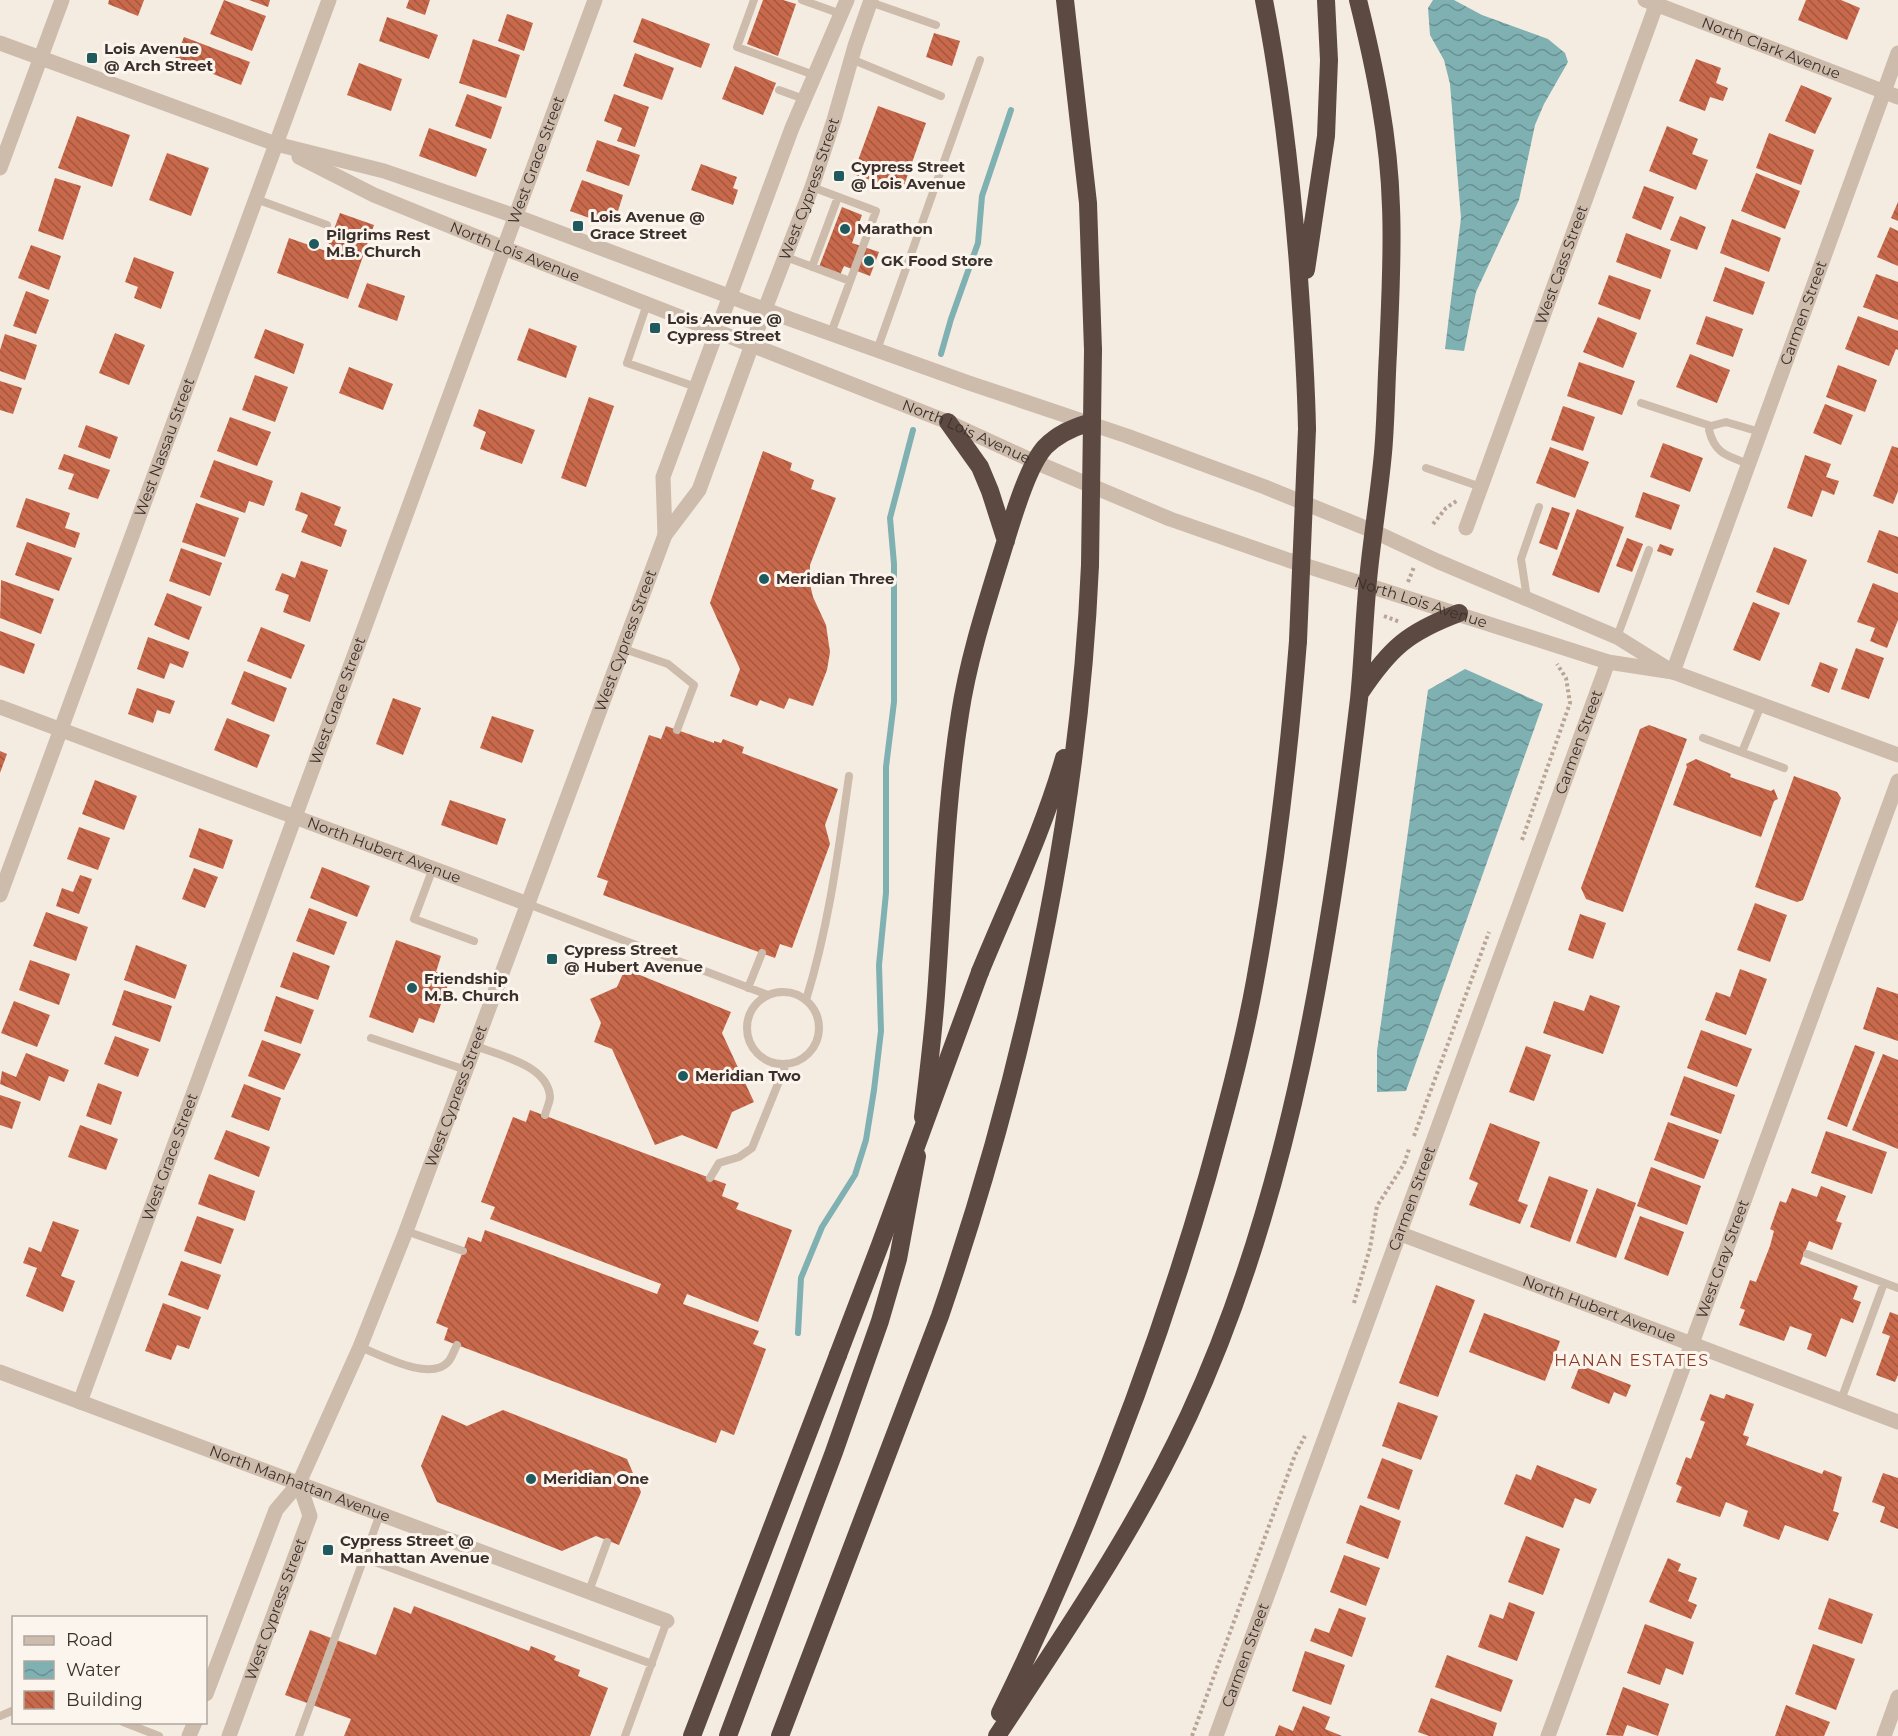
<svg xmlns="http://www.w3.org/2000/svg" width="1898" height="1736" font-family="Montserrat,sans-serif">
<defs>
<pattern id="water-waves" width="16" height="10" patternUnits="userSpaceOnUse" patternTransform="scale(1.5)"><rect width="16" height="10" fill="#7fb0b2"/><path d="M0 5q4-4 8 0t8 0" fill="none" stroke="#699091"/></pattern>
<pattern id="building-back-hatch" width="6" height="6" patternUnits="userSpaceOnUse" patternTransform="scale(1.5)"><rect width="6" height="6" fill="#c8694b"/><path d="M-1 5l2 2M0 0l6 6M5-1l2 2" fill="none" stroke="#a4573f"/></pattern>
</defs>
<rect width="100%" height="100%" fill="#f4ebe1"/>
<path fill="url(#water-waves)" d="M1433,0H1454L1482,15L1548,39L1565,53L1568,62L1544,104L1535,125L1519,200L1476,292L1464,351L1445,349L1461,218L1450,84L1444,60L1430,35L1428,8Z
M1465,669L1543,704L1406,1091L1377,1092V1051L1428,690Z"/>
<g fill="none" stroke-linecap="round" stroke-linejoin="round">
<path stroke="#7fb0b2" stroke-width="6" d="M941,354L951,319L978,243L982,196L1011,110
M798,1333L801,1278L822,1227L855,1175L866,1140L874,1090L881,1031L879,965L886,893V767L894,702V564L890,518L913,430"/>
</g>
<path fill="url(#building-back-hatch)" d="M109,0H144L138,16L108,4Z
M224,0L266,16L252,51L210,34Z
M249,0H270L268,7Z
M409,0H430L425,15L406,8Z
M763,0H783L796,4L778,56L747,44Z
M1806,0H1841L1860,8L1847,40L1798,20Z
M507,14L533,23L524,51L498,41Z
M387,17L438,35L429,59L379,41Z
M642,18L710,44L701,68L633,42Z
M934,33L960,41L952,66L926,57Z
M184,37L250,62L241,85L175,59Z
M473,39L520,55L506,98L459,83Z
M635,53L674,68L662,100L623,86Z
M1696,59L1721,68L1716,83L1728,88L1723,101L1710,97L1705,111L1679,101Z
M359,63L402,79L391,111L347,95Z
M735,66L776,83L763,115L722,99Z
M1801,85L1832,98L1815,134L1785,121Z
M467,94L502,107L491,139L455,126Z
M614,94L649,107L635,147L617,141L622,128L604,121Z
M878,106L926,123L902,191L853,174Z
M77,116L130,135L112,187L58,168Z
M1667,126L1698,139L1692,154L1708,160L1696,190L1649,171Z
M429,128L487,149L476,177L419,156Z
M1769,133L1814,150L1801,185L1756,168Z
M597,140L640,155L629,186L586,171Z
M167,153L209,168L191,216L149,200Z
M701,164L737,177L733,188L738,190L733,205L691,190Z
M1756,173L1800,191L1785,229L1741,211Z
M55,178L81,186L63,240L38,231Z
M582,180L623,195L618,211L612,209L606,224L570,211Z
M1644,186L1674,197L1661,230L1632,218Z
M1898,202V221L1891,218Z
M842,207L862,215L852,243L879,252L870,276L844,266L840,275L819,267Z
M340,213L374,225L348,299L277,273L289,238L326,251Z
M1680,216L1706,227L1697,250L1670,240Z
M1732,219L1781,238L1769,272L1720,253Z
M1890,227L1898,231V266L1877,257Z
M1626,233L1671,250L1661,279L1616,262Z
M31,245L61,256L49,290L18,278Z
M134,257L174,272L161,309L134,298L138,287L125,282Z
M1725,267L1765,282L1753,315L1713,301Z
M1876,274L1898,282V320L1863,307Z
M1609,275L1651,290L1640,320L1598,304Z
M367,283L405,296L397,321L358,307Z
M26,291L49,300L36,334L13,326Z
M1706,316L1743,329L1733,357L1696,344Z
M1858,316L1898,331V350L1896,349L1889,366L1845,349Z
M1598,317L1637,333L1623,368L1583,352Z
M529,328L577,346L566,378L517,360Z
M265,329L304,344L294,374L254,358Z
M115,333L145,345L129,385L99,373Z
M5,334L37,345L25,380L0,371V350Z
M1690,354L1730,370L1717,403L1676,387Z
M1579,362L1635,381L1622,415L1567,396Z
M1838,365L1877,380L1865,412L1826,397Z
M349,367L393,384L383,410L339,393Z
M255,375L288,387L275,422L242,410Z
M0,381L22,388L13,414L0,410Z
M589,397L614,406L586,487L561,478Z
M1825,404L1853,415L1841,445L1813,433Z
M1563,406L1595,417L1583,451L1551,440Z
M479,409L535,430L522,464L480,449L486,432L473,426Z
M230,417L271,432L257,466L217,451Z
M86,425L118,437L110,459L78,447Z
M1663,443L1703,458L1690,492L1650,477Z
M1892,446L1898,448V491L1893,504L1873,496Z
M1550,447L1589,462L1575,498L1536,483Z
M763,451L792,463L790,470L814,480L811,489L836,498L810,565V584L813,597L826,625L830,652L827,670L813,706L789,698L784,709L760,700L757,706L730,696L740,669L710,603Z
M64,454L110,470L98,499L68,489L74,474L58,469Z
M1805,455L1831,464L1826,477L1839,481L1834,495L1822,490L1812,517L1787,508Z
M214,460L273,481L264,506L249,501L245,513L200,497Z
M301,492L341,507L334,525L347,530L341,547L301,532L308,515L295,510Z
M1643,492L1680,505L1671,530L1635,517Z
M26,498L70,513L65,528L80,533L75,548L16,527Z
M196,503L239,518L225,557L182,542Z
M1552,507L1570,513L1557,550L1539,543Z
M1577,509L1624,527L1599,593L1552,575Z
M1879,530L1898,537V574L1867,562Z
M1627,538L1643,544L1632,572L1616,566Z
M27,542L72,558L59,591L15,575Z
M1660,544L1674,549L1671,556L1657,551Z
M1774,547L1807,560L1789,605L1756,592Z
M181,548L222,563L210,596L169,581Z
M301,561L328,570L310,622L283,612L289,595L275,590L282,573L295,578Z
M1,580L54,599L41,634L0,618Z
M1873,583L1898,593V620L1887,648L1870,641L1875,628L1857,622Z
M167,593L202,607L189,640L154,625Z
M1753,602L1780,613L1760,661L1733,650Z
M261,627L305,645L291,679L247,661Z
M0,631L35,644L24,674L0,665Z
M148,637L189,652L183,668L170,663L164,679L137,669Z
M1856,648L1884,658L1869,699L1841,689Z
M1820,662L1838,669L1829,693L1811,686Z
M244,671L287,688L274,722L231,704Z
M137,688L175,701L170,714L157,710L153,723L128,714Z
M393,698L421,708L403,755L376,744Z
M492,716L534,730L522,763L480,748Z
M227,718L270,735L257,768L214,750Z
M1649,725L1687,739L1623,912L1586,899L1581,888L1640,729Z
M666,726L714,743V741L721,743L723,739L744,747L742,753L838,789L825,825L830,844L792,948L780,944L775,958L603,895L608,881L597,877L649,735L661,739Z
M0,751L7,754L0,773Z
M1696,759L1731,774L1730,777L1771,791L1774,789L1778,799L1774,801L1761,837L1673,805L1687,767L1686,764Z
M1794,776L1837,792L1841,798L1803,900L1797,902L1755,887Z
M95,780L137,796L124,830L82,814Z
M450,800L506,819L497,845L441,825Z
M79,827L110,838L98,870L67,859Z
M199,828L233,840L223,869L189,857Z
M322,867L370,886L357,917L310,898Z
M194,868L218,877L205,908L182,899Z
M80,875L92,879L79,914L56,906L62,888L73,892Z
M1755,903L1787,915L1770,962L1737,950Z
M309,908L347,922L334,955L296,941Z
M46,912L88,927L76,961L33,946Z
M1580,914L1606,923L1593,959L1568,950Z
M396,940L441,956L436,972L451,977L434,1023L419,1018L413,1033L369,1017Z
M136,945L187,965L175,999L124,980Z
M293,952L330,966L318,1000L280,987Z
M30,960L70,974L59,1005L19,990Z
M625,969L731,1012L722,1033L754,1102L732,1112L717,1149L682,1135L655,1145L612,1049L594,1042L601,1023L590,999L617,987Z
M1740,969L1767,979L1746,1035L1705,1020L1716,992L1730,997Z
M1877,987L1898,994V1041L1863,1029Z
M124,990L172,1006L160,1042L112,1025Z
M1590,995L1620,1006L1603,1054L1543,1033L1554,1001L1584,1011Z
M276,996L314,1010L301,1044L264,1031Z
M14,1001L50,1015L37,1047L1,1033Z
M1701,1030L1752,1049L1737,1087L1687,1068Z
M115,1036L149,1049L138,1077L104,1064Z
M262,1040L301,1054L284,1090L248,1076Z
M1855,1045L1875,1052L1847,1127L1827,1119Z
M1526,1046L1551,1055L1534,1101L1509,1092Z
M26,1053L69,1070L64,1082L49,1076L40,1101L0,1084L2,1071L16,1077Z
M1883,1054L1898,1060V1149L1852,1130Z
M1684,1076L1735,1095L1721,1134L1670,1115Z
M98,1083L122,1092L111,1125L86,1116Z
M244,1084L281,1098L269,1131L231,1117Z
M0,1095L21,1102L12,1129L0,1125Z
M530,1110L726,1184L722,1196L739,1203L736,1209L792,1230L758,1322L687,1294L683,1304L759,1331L753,1344L766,1349L734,1435L721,1430L716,1443L444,1340L448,1328L436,1323L463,1251L468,1237L481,1242L485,1230L657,1294L661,1284L490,1219L495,1207L481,1202L513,1117L526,1122Z
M1668,1122L1719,1140L1704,1179L1654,1160Z
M1490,1123L1540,1142L1518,1201L1528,1205L1520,1224L1469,1205L1478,1183L1469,1179Z
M80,1125L118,1139L106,1170L68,1157Z
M226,1130L270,1147L259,1177L214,1159Z
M1826,1131L1887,1152L1872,1194L1811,1173Z
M1651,1167L1701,1186L1687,1225L1637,1206Z
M209,1174L255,1191L245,1221L198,1204Z
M1549,1176L1588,1190L1570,1242L1530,1227Z
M1821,1186L1846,1196L1836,1221L1842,1223L1832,1250L1809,1241L1800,1264L1858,1286L1853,1299L1861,1302L1853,1323L1841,1318L1826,1357L1807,1349L1812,1334L1790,1326L1784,1341L1739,1325L1745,1310L1740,1308L1750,1280L1756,1282L1770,1246L1774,1231L1770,1229L1780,1201L1786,1203L1792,1188L1817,1197Z
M1597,1188L1636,1203L1616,1258L1576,1243Z
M197,1216L234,1229L221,1264L184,1251Z
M1640,1216L1684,1232L1668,1276L1624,1259Z
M53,1221L79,1230L61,1276L75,1281L63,1312L26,1296L37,1268L23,1263L29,1247L41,1252Z
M181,1261L221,1275L208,1310L168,1295Z
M1436,1285L1475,1300L1438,1397L1399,1383Z
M163,1303L201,1317L189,1349L177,1345L171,1360L145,1351Z
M1890,1312L1898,1315V1375L1895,1382L1876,1375L1890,1336L1882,1333Z
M1484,1313L1560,1341L1545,1381L1469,1352Z
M1580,1365L1631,1385L1626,1397L1614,1392L1609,1404L1571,1388Z
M1710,1394L1724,1399L1726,1394L1754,1404L1743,1435L1749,1437L1746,1445L1822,1474L1824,1470L1842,1477L1833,1511L1839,1513L1828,1541L1785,1525L1779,1540L1743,1526L1748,1511L1726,1502L1720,1517L1676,1502L1682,1487L1676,1484L1686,1457L1691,1459L1705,1422L1700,1420Z
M1398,1402L1438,1416L1421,1460L1382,1446Z
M503,1410L627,1459L641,1492L619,1545L596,1536L562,1551L437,1502L421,1466L442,1415L467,1426Z
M1382,1458L1413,1470L1399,1510L1367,1498Z
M1537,1465L1597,1489L1590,1504L1575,1498L1563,1528L1504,1504L1516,1474L1531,1480Z
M1883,1473L1898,1478V1529L1880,1522L1885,1507L1872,1502Z
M1360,1505L1401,1521L1388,1559L1346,1543Z
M1526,1536L1560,1549L1543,1595L1508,1582Z
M1344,1555L1380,1568L1366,1606L1330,1592Z
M1668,1558L1681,1564L1678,1571L1697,1578L1688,1601L1697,1605L1691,1619L1649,1602Z
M1829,1598L1873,1614L1862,1644L1818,1629Z
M1509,1602L1535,1612L1517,1661L1478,1647L1490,1614L1503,1619Z
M414,1606L529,1651L531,1646L556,1656L554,1660L580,1670L578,1676L608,1688L590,1736H344L351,1719L285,1695L310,1630L376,1655L394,1607L411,1614Z
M1339,1608L1366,1618L1352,1657L1310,1641L1315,1628L1329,1633Z
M1645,1624L1694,1642L1683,1675L1666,1668L1660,1685L1627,1673Z
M1813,1644L1855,1659L1836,1710L1795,1694Z
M1305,1651L1345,1665L1331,1705L1292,1691Z
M1447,1655L1513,1680L1501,1712L1435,1687Z
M1623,1687L1669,1704L1658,1736L1627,1725L1623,1736L1606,1735Z
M1431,1698L1497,1723L1493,1736H1429L1418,1732Z
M1786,1705L1830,1722L1824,1736H1775Z
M1303,1706L1330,1717L1325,1729L1342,1736H1275L1279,1725L1293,1731Z"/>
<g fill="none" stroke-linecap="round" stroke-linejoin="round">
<path stroke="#b9a596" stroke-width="4" stroke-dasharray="3 3" stroke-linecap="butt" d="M1433,524L1446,508L1458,500
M1408,582L1414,567
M1384,616L1400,622
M1522,840L1570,703L1566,678L1557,664
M1414,1136L1489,932
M1354,1303L1370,1248L1377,1206L1404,1164L1409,1149
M1192,1736L1295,1455L1305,1436"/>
<path stroke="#cdbbac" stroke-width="8" d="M754,0L737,47L814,75
M802,0L841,14
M870,2L936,25
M851,59L941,96
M779,90L804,99
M812,187L876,211L831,333
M256,199L327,225
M786,257L850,281
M812,267L838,197
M647,304L627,363L696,387
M877,350L980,60
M1641,403L1711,426L1726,422L1760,432
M1711,426L1709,430C1715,454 1727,456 1749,464
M1426,468L1481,487
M1527,598L1521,559L1539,507
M1617,637L1649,550
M624,649L668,664L694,685L677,730
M1703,738L1784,768
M1742,752L1761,705
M433,868L414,919L474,941
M528,904L768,995
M748,988L762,953
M747 1028a36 36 0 1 1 72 0a36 36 0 1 1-72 0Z
M806,1000C829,925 838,854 849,776
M371,1038L466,1070
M476,1046C500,1056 548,1065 550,1097C550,1102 546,1110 545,1115
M710,1178L719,1163L739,1157L752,1148L786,1064
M406,1231L463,1251
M1807,1254L1898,1288
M360,1347C381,1355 430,1382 448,1362C452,1358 454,1350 457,1345
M1841,1400L1884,1283
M364,1558L652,1664
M589,1591L607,1542
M0,1716L14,1710
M123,1722L159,1736
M299,1736L380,1514
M625,1736L667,1621"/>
<g stroke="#cdbbac" stroke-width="15">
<path id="s1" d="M1645,0L1898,97"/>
<path d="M0,168L62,0"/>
<path id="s2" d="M1466,528L1658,0"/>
<path id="s3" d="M1673,672L1898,53"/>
<path id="s4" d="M0,707L528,904"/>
<path id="s5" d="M0,895L329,0"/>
<path id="s6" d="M1401,1234L1898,1422"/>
<path id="s7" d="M0,1372L667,1621"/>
<path id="s8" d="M80,1402L595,0"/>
<path id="s9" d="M1216,1736L1608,662"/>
<path id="s10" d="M1548,1736L1898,781"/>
<path d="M1884,1736L1898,1697"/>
</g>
<g stroke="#cdbbac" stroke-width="15">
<path d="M0,43L276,144L384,171L515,216L790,319L969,383L1127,436L1265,487L1373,531L1437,561L1617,637L1673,672"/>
<path id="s11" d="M299,157L374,195L504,248L948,422L1035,462L1170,519L1288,560L1608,662L1673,672L1898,755"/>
<path d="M665,535L663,477L792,128L847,0"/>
<path id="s12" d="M206,1694L276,1510L299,1483L360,1347L406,1231L665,535L699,490L765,309L812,187L834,120L855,46L871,0"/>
<path d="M189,1736L195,1722"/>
<path id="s13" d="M229,1736L310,1516L299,1483"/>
</g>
<path stroke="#5c4a42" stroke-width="18" d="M1065,0L1088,203L1093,350
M1264,0C1281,87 1291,175 1298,264C1302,319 1306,373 1307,429
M1306,270L1326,136L1329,60L1326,0
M948,422L980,467L990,491L1006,541
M1360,693C1390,648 1408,632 1459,613
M980,972C1009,901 1043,832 1064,758
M923,1117C928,1076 933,1036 936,995C943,901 945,808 960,714C968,661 985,608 1001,556C1010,528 1026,468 1045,447C1058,434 1072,428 1088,423
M1000,1713C1084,1541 1154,1362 1207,1178C1225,1113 1243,1047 1255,981C1276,868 1289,755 1298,641
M692,1736L838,1355
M728,1736L834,1452L880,1321L898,1259L917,1156
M780,1736L940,1316C1023,1074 1079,821 1090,565
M997,1736C1066,1631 1136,1529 1189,1415C1291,1195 1331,938 1359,699C1363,659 1364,620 1368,580C1372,538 1379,496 1383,453C1386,420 1386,386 1388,353C1390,304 1393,256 1391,207C1389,137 1375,68 1358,0"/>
<path stroke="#5c4a42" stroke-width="18" d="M1090,565L1093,350
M1298,641L1307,429
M838,1355L880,1245L980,972"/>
</g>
<g fill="#1f5a5e" stroke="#fbf5ee" stroke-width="2">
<rect x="86" y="52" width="12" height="12" rx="3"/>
<rect x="833" y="170" width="12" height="12" rx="3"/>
<rect x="572" y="220" width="12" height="12" rx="3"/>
<circle cx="845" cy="229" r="6"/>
<circle cx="314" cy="244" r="6"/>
<circle cx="869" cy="261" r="6"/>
<rect x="649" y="322" width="12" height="12" rx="3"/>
<circle cx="764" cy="579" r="6"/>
<rect x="546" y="953" width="12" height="12" rx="3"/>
<circle cx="412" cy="988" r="6"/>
<circle cx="683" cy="1076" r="6"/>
<circle cx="531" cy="1479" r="6"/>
<rect x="322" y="1544" width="12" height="12" rx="3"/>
</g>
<g text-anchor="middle" stroke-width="6" stroke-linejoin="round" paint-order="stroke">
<g font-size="15" fill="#3b302b" stroke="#fbf5ee">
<text dy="5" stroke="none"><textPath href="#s1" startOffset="135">North Clark Avenue</textPath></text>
<text dy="5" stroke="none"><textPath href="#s8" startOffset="1323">West Grace Street</textPath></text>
<text dy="5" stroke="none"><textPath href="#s12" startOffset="1626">West Cypress Street</textPath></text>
<text dy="5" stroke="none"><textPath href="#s11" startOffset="236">North Lois Avenue</textPath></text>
<text dy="5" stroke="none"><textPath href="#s2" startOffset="280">West Cass Street</textPath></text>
<text dy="5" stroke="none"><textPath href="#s3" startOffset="382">Carmen Street</textPath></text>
<text dy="5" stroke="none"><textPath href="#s11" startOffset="722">North Lois Avenue</textPath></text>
<text dy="5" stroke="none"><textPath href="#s5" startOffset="477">West Nassau Street</textPath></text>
<text dy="5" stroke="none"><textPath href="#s11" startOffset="1208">North Lois Avenue</textPath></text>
<text dy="5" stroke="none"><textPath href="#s12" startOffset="1136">West Cypress Street</textPath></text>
<text dy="5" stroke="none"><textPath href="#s8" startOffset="747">West Grace Street</textPath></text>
<text dy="5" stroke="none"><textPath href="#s9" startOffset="1058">Carmen Street</textPath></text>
<text dy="5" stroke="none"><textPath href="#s4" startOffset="410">North Hubert Avenue</textPath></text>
<text dy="5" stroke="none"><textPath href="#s12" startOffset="650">West Cypress Street</textPath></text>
<text dy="5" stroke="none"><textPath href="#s8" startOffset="261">West Grace Street</textPath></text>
<text dy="5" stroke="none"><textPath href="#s9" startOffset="572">Carmen Street</textPath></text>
<text dy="5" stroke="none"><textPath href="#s10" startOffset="508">West Gray Street</textPath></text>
<text dy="5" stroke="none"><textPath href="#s6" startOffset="212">North Hubert Avenue</textPath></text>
<text dy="5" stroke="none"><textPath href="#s7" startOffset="320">North Manhattan Avenue</textPath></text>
<text dy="5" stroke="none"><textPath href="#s13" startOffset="135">West Cypress Street</textPath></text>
<text dy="5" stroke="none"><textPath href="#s9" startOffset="86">Carmen Street</textPath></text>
</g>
<g font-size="15" font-weight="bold" fill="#3b302b" stroke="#fbf5ee" text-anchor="start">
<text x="104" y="54">Lois Avenue<tspan x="104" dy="17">@ Arch Street</tspan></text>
<text x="851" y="172">Cypress Street<tspan x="851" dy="17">@ Lois Avenue</tspan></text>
<text x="590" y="222">Lois Avenue @<tspan x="590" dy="17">Grace Street</tspan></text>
<text x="857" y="234">Marathon</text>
<text x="326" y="240">Pilgrims Rest<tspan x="326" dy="17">M.B. Church</tspan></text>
<text x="881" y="266">GK Food Store</text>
<text x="667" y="324">Lois Avenue @<tspan x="667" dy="17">Cypress Street</tspan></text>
<text x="776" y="584">Meridian Three</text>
<text x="564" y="955">Cypress Street<tspan x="564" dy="17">@ Hubert Avenue</tspan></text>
<text x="424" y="984">Friendship<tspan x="424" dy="17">M.B. Church</tspan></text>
<text x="695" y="1081">Meridian Two</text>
<text x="543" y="1484">Meridian One</text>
<text x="340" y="1546">Cypress Street @<tspan x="340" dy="17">Manhattan Avenue</tspan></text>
</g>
<g font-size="16" letter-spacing="1.5" fill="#8c3b22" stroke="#fbf5ee">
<text x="1632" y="1366">HANAN ESTATES</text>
</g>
</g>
<rect x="12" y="1616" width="195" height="108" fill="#fbf5ee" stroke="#aea6a0" stroke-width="1.5"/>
<rect x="24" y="1636" width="30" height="9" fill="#cdbbac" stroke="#aea6a0" stroke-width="1.5"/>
<text x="66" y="1646" font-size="18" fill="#3b302b">Road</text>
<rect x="24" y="1661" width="30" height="18" fill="url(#water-waves)" stroke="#aea6a0" stroke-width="1.5"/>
<text x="66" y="1676" font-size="18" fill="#3b302b">Water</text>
<rect x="24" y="1691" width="30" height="18" fill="url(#building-back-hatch)" stroke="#aea6a0" stroke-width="1.5"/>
<text x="66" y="1706" font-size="18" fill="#3b302b">Building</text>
</svg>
